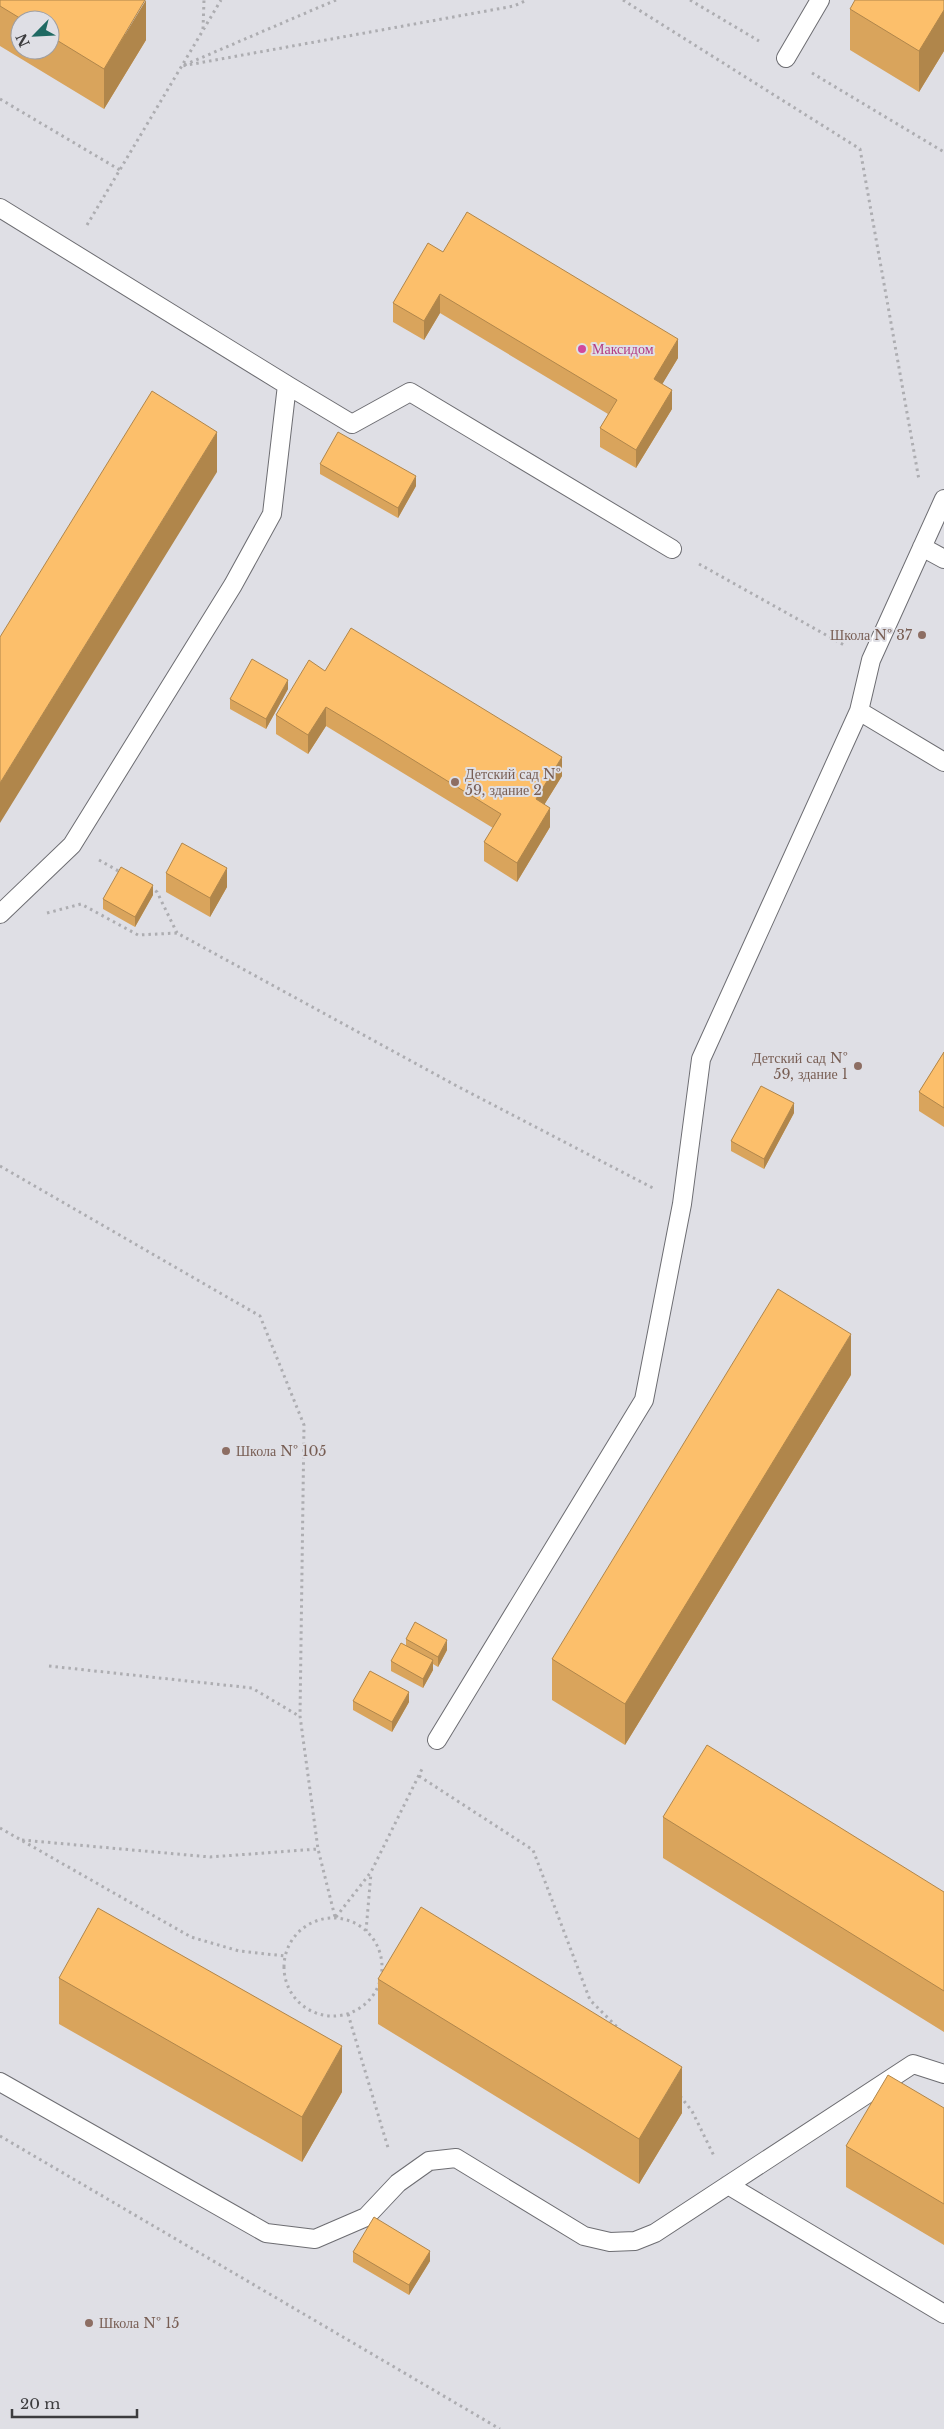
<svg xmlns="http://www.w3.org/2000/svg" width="944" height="2429" font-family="'Libre Baskerville',serif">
<rect width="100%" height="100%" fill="#dfdfe5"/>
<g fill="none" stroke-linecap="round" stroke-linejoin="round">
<g stroke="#6d6d72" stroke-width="20">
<path id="service" d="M786,58L820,0
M0,208L287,385L272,514L233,585L72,845L0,914
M287,385L352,424L410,392L672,549
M922,547L944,559
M859,711L944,762
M437,1740L644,1400L682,1204L701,1059L859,711L871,660L944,499
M0,2082L266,2233L315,2239L366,2217L398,2183L429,2161L456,2158L584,2236L610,2242L635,2241L655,2233L913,2064L944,2074
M728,2185L944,2314"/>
</g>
<path stroke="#adadb1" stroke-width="3" stroke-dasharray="2.5 4" stroke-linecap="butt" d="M336,0L182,66L514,6L527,0
M623,0L860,149L919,480
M690,0L759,41
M203,29L204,0
M812,73L944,152
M0,99L120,170
M87,225L221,0
M699,564L844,645
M99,860L122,873
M150,887L157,892L177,933
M47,913L81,904L138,935L177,933L455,1085L653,1188
M0,1166L260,1316L304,1425L300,1716L318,1849L335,1917
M49,1666L252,1688L299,1716
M419,1776L533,1850L590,2000L620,2030
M0,1828L191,1937L239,1951L285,1956
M22,1840L210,1857L318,1849
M336,1917L371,1872L423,1767
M284 1967a49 49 0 1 1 98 0a49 49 0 1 1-98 0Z
M366,1931L371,1873
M348,2014L389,2151
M680,2096L692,2111L715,2158
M0,2136L500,2429"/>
<use href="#service" stroke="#fff" stroke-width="18"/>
</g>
<path fill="#d9a45c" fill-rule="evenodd" d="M0,0L146,40L104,109L0,46ZM20,20H50V50H20Z
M944,0V51L919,92L850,50V9Z
M443,252L678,358L662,384L672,409L636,468L600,447V428L608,414L440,313L424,340L393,322V303Z
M320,464L416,486L398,518L320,474Z
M325,671L562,776L544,805L550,827L517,882L484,861V842L493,828L326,726L308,754L276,734V715Z
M288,689L266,729L230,709V699Z
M166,873L227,887L210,917L166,892Z
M153,895L135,927L103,909V899Z
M944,1052V1127L919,1111V1092Z
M794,1113L764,1169L731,1151V1141Z
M851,1375L625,1745L552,1700V1659Z
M406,1639L447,1650L438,1667L433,1664V1670L423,1688L391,1671V1661L406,1645Z
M353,1701L409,1702L392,1732L353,1710Z
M663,1817L944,1892V2032L663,1858Z
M59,1978L342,2092L302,2162L59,2024Z
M378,1979L682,2113L639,2184L378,2024Z
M944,2108V2245L846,2187V2146Z
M353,2252L430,2261L409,2295L353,2262Z"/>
<path fill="#b0864b" d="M146,0V40L104,109V69Z
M944,10V51L919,92V51Z
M440,294V313L424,340V321Z
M678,339V358L654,398V379Z
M672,390V409L636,468V450Z
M217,432V472L0,823V783Z
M416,476V486L398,518V508Z
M288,680V689L266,729V719Z
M326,707V726L308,754V735Z
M562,757V776L536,818V799Z
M550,808V827L517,882V863Z
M227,868V887L210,917V898Z
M153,885V895L135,927V917Z
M794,1103V1113L764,1169V1159Z
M851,1334V1375L625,1745V1704Z
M447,1640V1650L438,1667V1657Z
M433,1660V1670L423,1688V1679Z
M409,1692V1702L392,1732V1722Z
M342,2046V2092L302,2162V2117Z
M682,2067V2113L639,2184V2139Z
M430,2251V2261L409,2295V2285Z"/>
<path fill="#fcbf6b" stroke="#b0864b" d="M0,0H145L104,69L50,36V20H23L0,6Z
M855,0H944V10L919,51L850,9Z
M467,212L678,339L654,379L672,390L636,450L600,428L617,400L440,294L424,321L393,303L428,243L443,252Z
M152,391L217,432L0,783V637Z
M338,432L416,476L398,508L320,464Z
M351,628L562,757L536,799L550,808L517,863L484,842L501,814L376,737L326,707L308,735L276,715L309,660L325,671Z
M252,659L288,680L266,719L230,699Z
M182,843L227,868L210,898L166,873Z
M121,867L153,885L135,917L103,899Z
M944,1052V1108L919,1092Z
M761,1086L794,1103L764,1159L731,1141Z
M778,1289L851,1334L625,1704L552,1659Z
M415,1622L447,1640L438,1657L406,1639Z
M401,1643L433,1660L423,1679L391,1661Z
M370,1671L409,1692L392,1722L353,1701Z
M707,1745L944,1892V1991L663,1817Z
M421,1907L682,2067L639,2139L378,1979Z
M98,1908L342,2046L302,2117L59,1978Z
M888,2075L944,2108V2204L846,2146Z
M374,2217L430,2251L409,2285L353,2252Z"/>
<circle fill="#d1479c" stroke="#dfdfe5" stroke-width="2" cx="582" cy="349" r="5"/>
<g fill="#8d6e63" stroke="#dfdfe5" stroke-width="2">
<circle cx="922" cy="635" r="5"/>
<circle cx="455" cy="782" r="5"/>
<circle cx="858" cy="1066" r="5"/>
<circle cx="226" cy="1451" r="5"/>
<circle cx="89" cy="2323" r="5"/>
</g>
<g text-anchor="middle" stroke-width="4" stroke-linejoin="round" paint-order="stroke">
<g font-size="14" fill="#b23c85" stroke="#dfdfe5" text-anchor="start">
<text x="592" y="354">Максидом</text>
</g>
<g font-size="14" fill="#785e54" stroke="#dfdfe5" text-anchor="start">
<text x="912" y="640" text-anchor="end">Школа № 37</text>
<text x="465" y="779">Детский сад №<tspan x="465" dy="16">59, здание 2</tspan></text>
<text x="848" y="1063" text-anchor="end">Детский сад №<tspan x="848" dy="16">59, здание 1</tspan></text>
<text x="236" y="1456">Школа № 105</text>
<text x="99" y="2328">Школа № 15</text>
</g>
</g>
<g transform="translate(35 35) rotate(246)"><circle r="24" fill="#dfdfe5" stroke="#9e9ea2"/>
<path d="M0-4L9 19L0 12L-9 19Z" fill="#1f6962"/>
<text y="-8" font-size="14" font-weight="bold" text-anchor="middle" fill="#3c3c3e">N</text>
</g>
<path d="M12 2409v8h125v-8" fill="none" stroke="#3c3c3e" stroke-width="2.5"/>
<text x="20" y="2409" font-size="15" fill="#3c3c3e" stroke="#dfdfe5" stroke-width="4" paint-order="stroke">20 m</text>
</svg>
